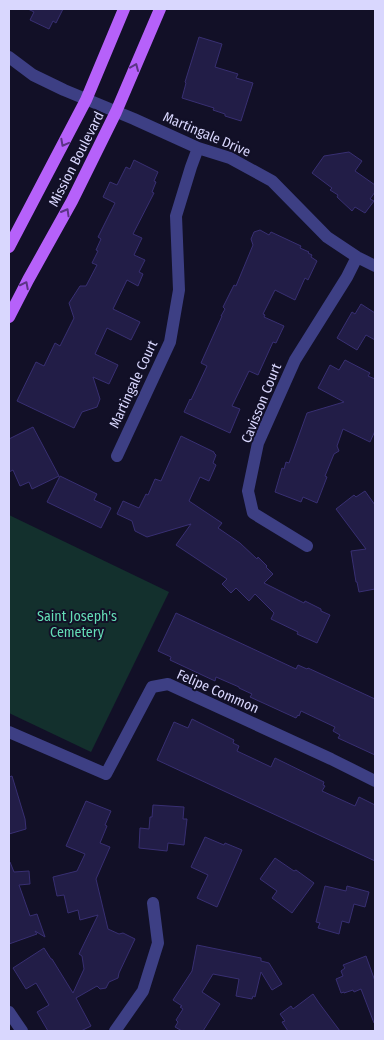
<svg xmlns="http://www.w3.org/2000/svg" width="384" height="1040" font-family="'Fira Sans Condensed',sans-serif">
<rect width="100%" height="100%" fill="#121027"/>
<path fill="#13302d" d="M9,515L169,592L91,752L9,713Z"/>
<path fill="#221d47" stroke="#382f72" d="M28,9H63L56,23L53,21L49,29L30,20L34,12Z
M199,37L222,44L215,67L238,74L236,78L253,83L241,121L225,116V114L213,110L214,108L182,98L186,83L185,82Z
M349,152L362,161L355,171L375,185V192L370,199L374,201L365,213L355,207L352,211L337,197L338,195L330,190L332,188L312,173L324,156Z
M134,160L158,172L154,181L156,182L152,192L154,193L133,234L142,238L134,255L145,260L139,272L143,274L138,286L127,280L113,309L140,322L131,340L107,328L95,354L118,365L109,384L93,377L100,399L97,407L82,412L74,428L17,401L36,362L44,366L55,343L60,346L74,318L69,303L80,286H86L97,265L92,263L98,251L96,250L101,239L98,237L115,203L103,197L110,182L117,185L126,167L130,169Z
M260,230L269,235L271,232L301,246L300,248L309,252L308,253L312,255L311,257L317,261L308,280L305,278L295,300L275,290L263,314L265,315L264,317L284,326L276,343L273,342L258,375L249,371L232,406L240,409L230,433L184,412L190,399L191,400L207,366L201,363L222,316H221L225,309L223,307L234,285L236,286L253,245L251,239L254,232Z
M361,304L375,313V340L366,335L357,350L337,338L352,312L355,314Z
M345,360L370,373L368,376L375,379V431L370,442L343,429L337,446L339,451L334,454L325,476L327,477L317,503L303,497L301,502L275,492L282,468L284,469L286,462L289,463L307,413L344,402L318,388L330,365L339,370Z
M33,427L59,476L32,489L29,482L20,486L13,470L9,472V439Z
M181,436L214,452V453L216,455L213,463L216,465L209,481L200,477L189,501L222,523L218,528L240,543L257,559L258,557L267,566L266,567L273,574L264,583L304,603L305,601L321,609V611L330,615L317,643L297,634L298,632L271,619L274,613L255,594L249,601L236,588L231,593L222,584L227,579L176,545L191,524L147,537L135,531L132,521L117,514L123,501L139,508L146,494L148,495L155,479L161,481Z
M60,476L97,494L94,500L111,508L101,528L47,502Z
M365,491L375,505V589L359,592L357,582H356L351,551L366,549L336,509L354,495L356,497Z
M176,613L296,669L298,665L307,669L308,668L375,699V755L338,738L340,735L333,731L335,727L301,711L299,716L298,715L296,718L250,697L252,694L239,688V687L216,677L215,681L170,660L171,657L158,651Z
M192,719L234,740L233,743L239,746L237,751L271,767L275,758L324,782L323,785L325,786L322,791L355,806L359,797L375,805V861L157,760L174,722L188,728Z
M12,776L25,819L26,829L9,834V777Z
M86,801L111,811L105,825L107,826L100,843L110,847L96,879L108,929L119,934L123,933L135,939L119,973L118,978L109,982L106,988L100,989L97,986L76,998L91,1026L81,1031H48L37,1012L49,1005L36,983L26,989L13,968L44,948L51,959H52L73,993L84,969L82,956L79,954L98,915L80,920L78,910L68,913L64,895L57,896L53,877L77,871L85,854L66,846Z
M153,805L184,807L183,819H187L184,845L168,843L167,851L139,848L140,828L149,829L150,817H152Z
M205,837L224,845L225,843L242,850L217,907L197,898L208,875L191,867Z
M275,858L294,871L296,870L314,883L292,913L272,898L277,891L260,879Z
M9,862H10L14,872L29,871L30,884L19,885L30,916L37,914L45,937L35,931L37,934L9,944Z
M325,886L346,891L347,886L369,892L365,907L354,904L349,923L342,921L339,934L318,928L320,923L316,922Z
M197,945L261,958V961L269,963L282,984L272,990L261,972L255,997L253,996L252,999L236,996L239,979L213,974L202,992L220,1004L203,1031H182L175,1027L178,1022L176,1020L183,1009L180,1007L182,1006L173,1000L192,971Z
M366,956L375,981V1023H374L361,989L354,992L353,990L344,993V992L341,993L336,979L343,976L341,971L345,968L343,965Z
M313,994L319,1003L340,1031H288L282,1022L285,1021L280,1014L291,1006L293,1009Z"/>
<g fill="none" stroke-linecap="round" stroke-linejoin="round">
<path stroke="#3d3f84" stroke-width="12" d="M9,57L33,75L64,90L134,119L198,148L230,158L272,181L327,237L357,257L375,266
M117,456L170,342L179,290L176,216L191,167L198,148
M307,546L253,513L248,491L258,443L295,360L347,277L357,257
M9,732L106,774L152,687L168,684L331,759L375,781
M9,1012L22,1031
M115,1031L143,991L158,943L153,903"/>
<path stroke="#b661fa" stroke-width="12" d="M9,247L86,100L124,9
M9,317L28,280L72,201L116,112L160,9"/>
</g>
<defs><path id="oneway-chevron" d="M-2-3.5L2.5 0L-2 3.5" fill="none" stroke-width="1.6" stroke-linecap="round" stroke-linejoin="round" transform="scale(1.25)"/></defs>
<g stroke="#5c3486">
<use href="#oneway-chevron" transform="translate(135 67) rotate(-67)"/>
<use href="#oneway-chevron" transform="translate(64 143) rotate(118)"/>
<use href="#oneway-chevron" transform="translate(66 212) rotate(-60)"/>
<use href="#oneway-chevron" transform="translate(25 285) rotate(-63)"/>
</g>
<g text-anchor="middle" stroke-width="4" stroke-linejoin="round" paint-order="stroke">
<g font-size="14" fill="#d9d7fe" stroke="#121027">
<text transform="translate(207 134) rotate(23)" y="5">Martingale Drive</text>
<text transform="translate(76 159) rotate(-63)" y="5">Mission Boulevard</text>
<text transform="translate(133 384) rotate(-65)" y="5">Martingale Court</text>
<text transform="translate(261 403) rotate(-68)" y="5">Cavisson Court</text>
<text transform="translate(218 691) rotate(24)" y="5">Felipe Common</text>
</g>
<g font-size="14" fill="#64ddb6" stroke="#121027">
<text x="77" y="621">Saint Joseph's<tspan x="77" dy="16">Cemetery</tspan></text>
</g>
</g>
<rect width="384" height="1040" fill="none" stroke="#d9d7fe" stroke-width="20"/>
</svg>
